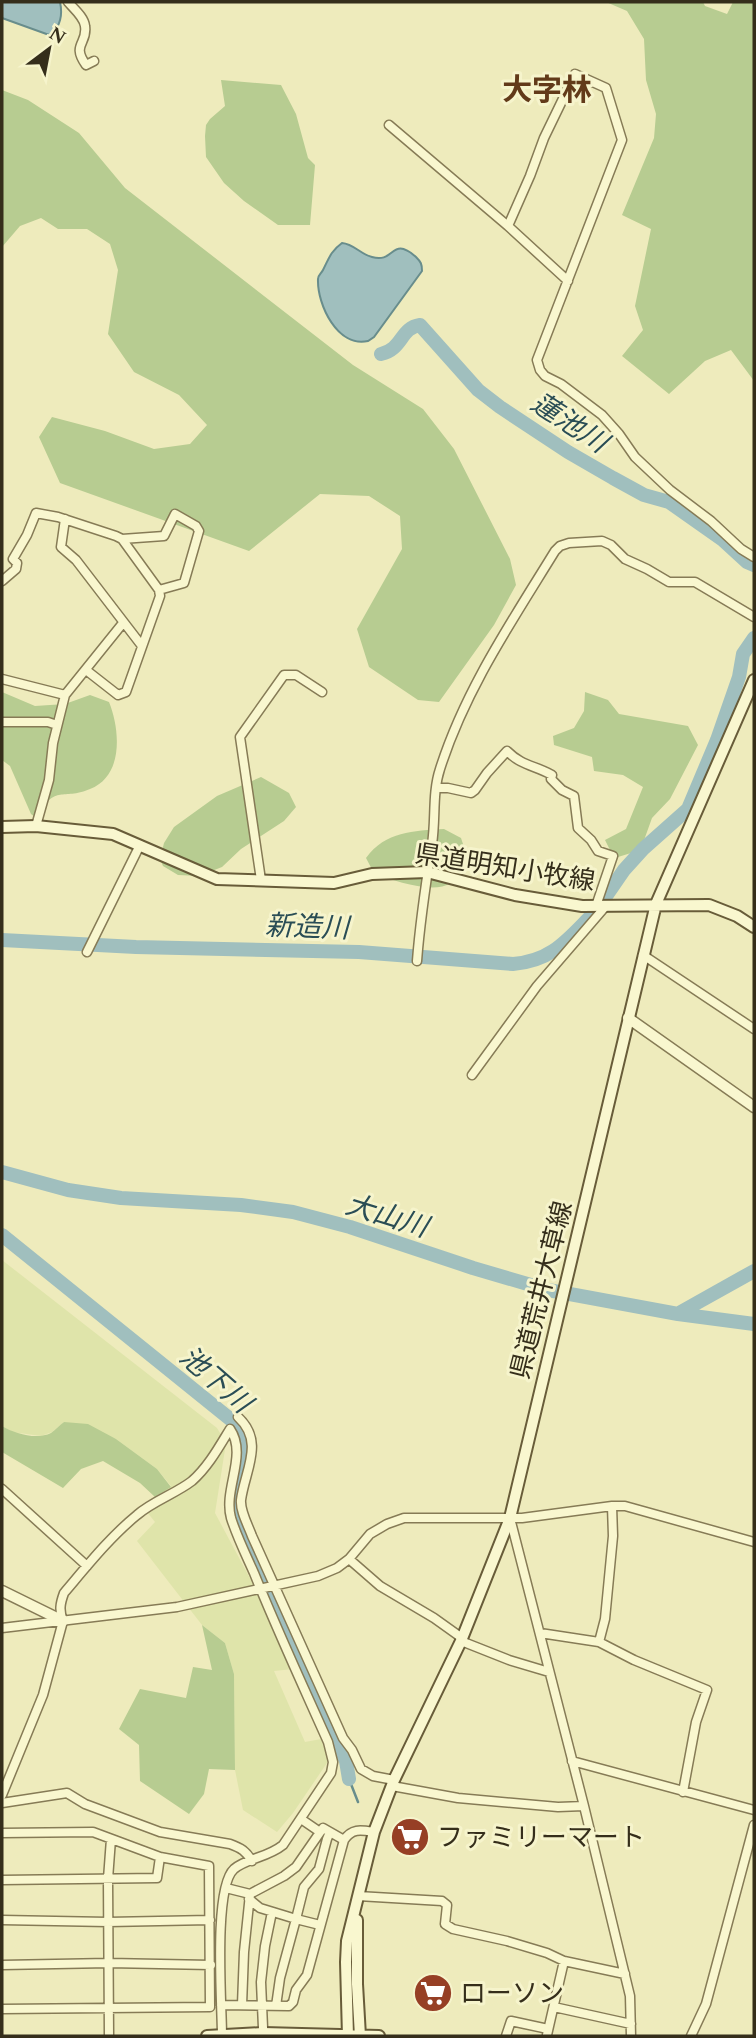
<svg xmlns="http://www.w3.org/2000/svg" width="756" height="2038" font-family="Spectral,'Noto Sans JP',serif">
<rect width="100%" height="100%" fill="#eeebbc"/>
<path fill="#dfe4aa" d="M2,1260L217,1428L226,1443L215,1513L259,1595L293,1669L274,1671L305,1742L321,1739L329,1760L293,1813L277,1832L243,1810L235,1770L234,1674L225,1643L202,1625L137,1541L155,1522L143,1507L171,1486L157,1469L116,1439L64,1422L52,1432L41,1436L12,1432L2,1426Z"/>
<path fill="#b7cc91" d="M606,2H703L705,6L727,14L733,2H754V381L731,350L705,361L669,394L622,356L643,330L635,306L651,229L622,215L654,138L656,114L646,80L644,39L627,11Z
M221,80L281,85L296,114L308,158L315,165L310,225H278L244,201L224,183L206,157L205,136L206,125L210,119L225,106Z
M2,90L28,100L79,133L125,188L353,365L423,409L454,449L510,559L516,585L494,625L439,702L418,700L369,667L357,629L402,549L400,516L369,496L320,494L249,551L60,483L39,437L52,417L105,431L154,449L190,444L207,425L179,395L134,372L108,334L118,270L110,244L87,229H58L41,218L20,226L2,247Z
M2,692L35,706L65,704L90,695L109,702C120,729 124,776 90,789C61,801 58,783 35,817L31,814L10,766L2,760Z
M585,692L608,700L619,714L688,726L698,745L670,799L652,818L643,843L631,853L618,857L611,852L605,840L626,829L643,787L623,775L594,771L592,757L554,745L553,736L574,728L584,711Z
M261,777L289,793L296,807L284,821L241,849L222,867L199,876L178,875L163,866L160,859L164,843L174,827L217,796Z
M444,829L461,838L469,862C464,868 458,879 451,883C432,895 396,880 375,875L366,858C386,831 413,831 444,829Z
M64,1422L88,1424L116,1439L157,1469L171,1487L155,1497L140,1483L103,1461L81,1469L63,1488L2,1452V1426C15,1434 37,1440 51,1433C55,1430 60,1425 64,1422Z
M202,1625L225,1643L234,1674L235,1770L209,1769L204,1794L189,1814L140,1781L139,1745L119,1729L140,1689L186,1698L193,1667L212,1670Z"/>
<path fill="#a0bfbe" stroke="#688d8c" stroke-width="2" d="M2,2H60C63,16 60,24 52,36L2,18Z
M342,243C354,244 360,254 372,257C395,264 391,235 416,257C421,262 422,264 422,271L374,337L368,341C338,348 317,305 318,279C318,275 321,274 323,270C329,258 331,251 342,243Z"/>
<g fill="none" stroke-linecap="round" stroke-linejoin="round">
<path stroke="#688d8c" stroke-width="2.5" d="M349,1779L358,1802"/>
<path stroke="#a0bfbe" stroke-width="14" d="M381,354C403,349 400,328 420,325L478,390L500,407L568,452L613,478L644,495L669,502L723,540L747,562L754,565
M604,899L624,870L643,849L688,809L717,740L739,677L743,654L754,638
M2,940L136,947L359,952L513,964C552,961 567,940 593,914
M2,1172L68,1190L121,1198L241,1205L293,1212L350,1227L473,1268L548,1290L678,1314L754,1324
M2,1235L240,1427C251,1447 236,1467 234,1488C233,1498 236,1507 237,1517L346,1761L349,1779
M679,1313L754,1271"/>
<g stroke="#867b56" stroke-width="11">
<path id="minor" d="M68,2C74,9 84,17 85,26C88,44 71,44 86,65L94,61
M389,125L508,226L568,281
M508,226L530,176L544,138L575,74L606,88L622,140L537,360L540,370L545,376L561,384L602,415L619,434L635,457L670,490L711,521L741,549L754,557
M65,519L61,547L76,560L142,646
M122,539L164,536L175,514L196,526L199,531L184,583L159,590
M2,581L16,569L17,563L13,559L27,535L36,513L58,517L116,536L122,539L159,590L160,596L126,692L118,695L86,670
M2,679L65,695
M2,722H48L57,725
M436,788H448L471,793L475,790L487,773L507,751C522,766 534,765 552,775L551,779L562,790L574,796L578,828L591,840L598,851L613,856L596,906
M36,826L49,780L53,743L65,695L123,623
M261,880L240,737L284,675H296L322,692
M87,952L140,845
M643,955L754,1029
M417,961C420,921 426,882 432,844C436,819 432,793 440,769C465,690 512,621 555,551L560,546L569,543L602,541L611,545L625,559L647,569L669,582H695L754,617
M472,1075L537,986L605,907
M238,1417C265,1442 245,1470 241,1500C240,1511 248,1525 252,1536L343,1738L352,1750L361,1769L373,1776L394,1780
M2,1489L87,1566
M510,1518L584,1806L630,1996L631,2036
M349,1559L380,1586L434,1618L462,1638
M2,1628L177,1607L318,1576L337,1568L349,1559L370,1534L387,1524L404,1518H522L612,1506H625L754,1542
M540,1633L599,1642L605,1619L613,1536L612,1506
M461,1641L509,1660L549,1672
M599,1642L634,1660L707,1690L696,1722L683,1792
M572,1761L754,1810
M392,1786L458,1798L558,1807L584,1806
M2,1795L43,1695L63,1621C59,1610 60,1604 64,1593C87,1566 110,1537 137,1515C153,1501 175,1494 192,1481C208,1467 219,1447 230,1429C248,1455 223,1489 231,1518C237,1537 246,1555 254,1573C277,1630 303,1686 328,1742L333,1762L331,1773L283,1845C267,1858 247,1858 234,1869C213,1888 222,2005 222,2036
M2,1803L67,1793L85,1804L160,1832L230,1844C241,1848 246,1851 252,1861
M301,1819L320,1832
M2,1833L93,1832L160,1857L209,1866L210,2007L2,2009
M2,1880L157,1878L160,1857
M226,1888L250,1894
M358,1896L442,1901L447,1905L445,1924L453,1929L507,1941L547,1953L564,1961L625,1974
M249,1899L260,1908L296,1919L304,1887L319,1869L327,1839L330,1832
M2,1920L108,1922L210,1920
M2,1965L109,1963L211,1965
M221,2005L289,2006L293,2002L296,1990L307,1975L344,1840C352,1828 361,1830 374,1832
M242,2005L244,1952L250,1894L284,1876L296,1867L323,1828L344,1840
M276,2006L280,1978L296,1919L320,1925
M554,2007L631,2024
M263,2028L261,1982L265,1946L272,1912
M547,2035L564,1961
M109,2036L108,1879L111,1839
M506,2036L511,2021L548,2029
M691,2036L706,2004L754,1825"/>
</g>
<g stroke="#867b56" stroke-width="13">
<path id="tertiary" d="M628,1018L754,1107
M2,1591L63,1621"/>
</g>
<g stroke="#685c39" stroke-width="14">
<path id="secondary" d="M2,827L36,826L113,834L217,879L334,883L372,874L427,872L515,895L582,906L709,905L737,916L754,927
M357,1920V1984L360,2036
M207,2036L263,2033L379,2036
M348,2036L346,1962L347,1941L374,1832L394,1780L461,1641L510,1518L656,904L754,680"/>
</g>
<use href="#minor" stroke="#f9f7cf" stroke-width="8"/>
<use href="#tertiary" stroke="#f9f7cf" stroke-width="10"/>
<use href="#secondary" stroke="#f9f7cf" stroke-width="10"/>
</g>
<defs>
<g id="supermarket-disc" transform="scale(2.0125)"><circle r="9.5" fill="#963f25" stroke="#f6f4cc"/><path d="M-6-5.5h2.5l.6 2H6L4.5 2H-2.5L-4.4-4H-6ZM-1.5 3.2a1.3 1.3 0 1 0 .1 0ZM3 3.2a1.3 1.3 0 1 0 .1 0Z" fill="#fff"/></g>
</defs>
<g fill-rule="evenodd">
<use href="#supermarket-disc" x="410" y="1837"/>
<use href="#supermarket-disc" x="433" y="1993"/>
</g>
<g text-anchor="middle" stroke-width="6" stroke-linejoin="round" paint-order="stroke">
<g font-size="26" fill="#352e1b" stroke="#f6f4cc">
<text transform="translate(505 867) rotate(9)" y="9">県道明知小牧線</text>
<text transform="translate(541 1290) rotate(-76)" y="9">県道荒井大草線</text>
</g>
<g font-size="26" fill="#352e1b" stroke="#f6f4cc" text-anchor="start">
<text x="437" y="1846">ファミリーマート</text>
<text x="460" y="2002">ローソン</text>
</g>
<g font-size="28" font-style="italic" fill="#2a4d55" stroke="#f6f4cc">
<text transform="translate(570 422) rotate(33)" y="10">蓮池川</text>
<text transform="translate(307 926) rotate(2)" y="10">新造川</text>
<text transform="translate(387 1215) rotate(17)" y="10">大山川</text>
<text transform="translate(216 1379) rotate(41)" y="10">池下川</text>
</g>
<g font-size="30" font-weight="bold" fill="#623a19" stroke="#f6f4cc">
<text x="547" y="100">大字林</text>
</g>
</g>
<rect width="756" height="2038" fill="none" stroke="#352e1b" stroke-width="7"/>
<g transform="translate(49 49) rotate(32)" stroke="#f6f4cc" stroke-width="5" paint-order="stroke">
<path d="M0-5L12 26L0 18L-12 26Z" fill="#352e1b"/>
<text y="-10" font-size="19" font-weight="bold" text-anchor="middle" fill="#352e1b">N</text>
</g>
</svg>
